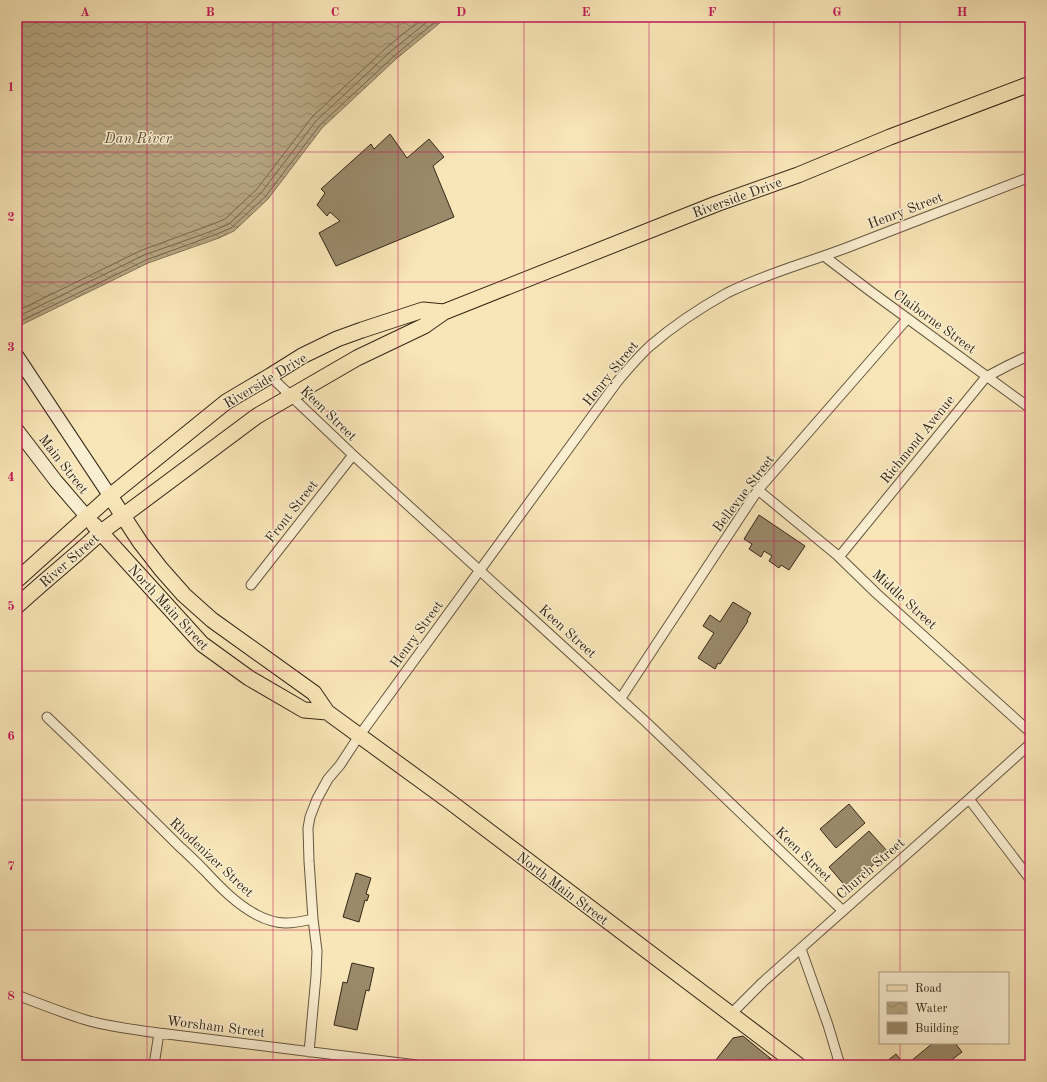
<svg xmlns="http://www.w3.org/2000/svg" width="1047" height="1082" font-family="'Old Standard TT',serif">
<defs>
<pattern id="water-waves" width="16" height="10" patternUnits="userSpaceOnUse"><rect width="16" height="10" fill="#b6a581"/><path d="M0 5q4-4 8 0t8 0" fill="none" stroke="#958669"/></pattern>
</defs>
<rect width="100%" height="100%" fill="#f9e6b8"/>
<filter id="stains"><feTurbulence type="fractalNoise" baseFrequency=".005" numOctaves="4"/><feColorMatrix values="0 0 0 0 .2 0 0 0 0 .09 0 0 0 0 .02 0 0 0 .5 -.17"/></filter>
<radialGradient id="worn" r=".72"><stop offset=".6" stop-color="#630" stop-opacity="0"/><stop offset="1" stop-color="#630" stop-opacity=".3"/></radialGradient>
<path fill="url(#water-waves)" stroke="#827356" d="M17,17H447L396,59L322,128L268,199L234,231L219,238L148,263L17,327Z"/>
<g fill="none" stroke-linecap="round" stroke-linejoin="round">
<path stroke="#75664c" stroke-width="1" d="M17,311L142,250L213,224L225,219L257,189L312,117L386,48L424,17
M17,317L144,255L215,230L229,224L261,193L316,121L390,52L433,17
M17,323L146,260L217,234L231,228L265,197L320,125L394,56L441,17"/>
</g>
<path fill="#9a8a6a" stroke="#342716" d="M390,134L407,158L429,139L444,157L433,166L454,217L336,266L319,233L340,221L330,212L327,216L317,205L325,193L321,189L371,144L374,149Z
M759,515L805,546L789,570L781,565L779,568L769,561L772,556L764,551L761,557L749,549L752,544L744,539Z
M733,602L751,613L747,620L748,621L720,664L718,663L715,669L698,658L714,633L703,626L710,615L720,622Z
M849,804L865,823L836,848L820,829Z
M869,831L888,852L847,888L829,867Z
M356,873L371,878L366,894L369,895L367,901L365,900L359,922L343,917Z
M352,963L374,968L369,991L366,990L357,1030L334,1025L343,982L347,983Z
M743,1036L770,1058L764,1065H712L733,1038Z
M933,1043H955L962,1052L945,1065H906Z
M896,1054L903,1063L901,1065H882Z
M770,1058L779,1065H764Z"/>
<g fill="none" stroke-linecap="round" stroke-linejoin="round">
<g stroke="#65573e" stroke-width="11">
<path id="minor" d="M824,256L870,291L1030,408
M270,376L353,455L646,722L843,911
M758,490L837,555L876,593L1030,732
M839,557L986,377L1009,365L1030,355
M251,585L353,455
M621,698L744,511L758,490L907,319
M47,717C92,760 136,803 180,847C188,854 196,862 204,870C220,887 236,904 257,915C278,926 291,924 313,919
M969,799L1030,879
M801,949L828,1025L840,1065
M17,995C40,1004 63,1013 86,1020C110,1027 135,1030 159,1033L417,1065
M731,1014L763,982L969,799L1030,744
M309,1052L316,976L317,951L313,919L309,861L308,828L310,817L317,799L328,779L340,765L359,736L617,382C627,370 638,357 650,346C673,326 700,308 727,293C765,274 806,263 846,248C907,224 969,201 1030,177
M154,1065L159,1033"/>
</g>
<g stroke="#342716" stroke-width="15">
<path id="secondary" d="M17,356L110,496
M17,430L56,481L87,517"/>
</g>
<g stroke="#342716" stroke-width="17">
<path id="primary" d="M110,496L140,542L161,569L184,595L212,620L314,693L327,712L449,801L798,1065
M94,525L202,644L249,678L304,710L327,712
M17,580L110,496L226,402L253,386L270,376L302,356L337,339L362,330L423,310L444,312
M17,606C44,581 73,558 100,533L257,416L357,358L424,326L444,312L716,204L798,175L890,137L1030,84"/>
</g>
<use href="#minor" stroke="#fbefd1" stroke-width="9"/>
<use href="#secondary" stroke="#fbefd1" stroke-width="13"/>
<use href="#primary" stroke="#f9e6b8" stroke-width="15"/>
</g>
<path fill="none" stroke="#c2185b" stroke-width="1" stroke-opacity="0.55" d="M147,17V1065M273,17V1065M398,17V1065M524,17V1065M649,17V1065M774,17V1065M900,17V973M17,152H1030M17,282H1030M17,411H1030M17,541H1030M17,671H1030M17,800H1030M17,930H1030M900,1043V1065"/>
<g text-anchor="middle" stroke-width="3" stroke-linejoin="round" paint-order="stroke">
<g font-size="14" fill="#342716" stroke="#fbefd1">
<text transform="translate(737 197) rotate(-20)" y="5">Riverside Drive</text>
<text transform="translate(905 210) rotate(-21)" y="5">Henry Street</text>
<text transform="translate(935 321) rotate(36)" y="5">Claiborne Street</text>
<text transform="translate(610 373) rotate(-51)" y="5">Henry Street</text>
<text transform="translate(265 380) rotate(-31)" y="5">Riverside Drive</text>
<text transform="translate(329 413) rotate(44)" y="5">Keen Street</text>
<text transform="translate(917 439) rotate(-51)" y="5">Richmond Avenue</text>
<text transform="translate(64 464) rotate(52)" y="5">Main Street</text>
<text transform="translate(743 493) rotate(-53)" y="5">Bellevue Street</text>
<text transform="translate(291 511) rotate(-52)" y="5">Front Street</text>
<text transform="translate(69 560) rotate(-41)" y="5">River Street</text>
<text transform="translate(905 599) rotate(42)" y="5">Middle Street</text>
<text transform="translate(169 607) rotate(47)" y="5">North Main Street</text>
<text transform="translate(568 631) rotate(42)" y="5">Keen Street</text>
<text transform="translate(416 634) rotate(-54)" y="5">Henry Street</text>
<text transform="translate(804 854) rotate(44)" y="5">Keen Street</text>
<text transform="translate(212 857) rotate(43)" y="5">Rhodenizer Street</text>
<text transform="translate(870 868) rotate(-41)" y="5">Church Street</text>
<text transform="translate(563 888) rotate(37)" y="5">North Main Street</text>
<text transform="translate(216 1026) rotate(7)" y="5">Worsham Street</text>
</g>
<g font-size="15" font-style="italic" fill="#62533b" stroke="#fbefd1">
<text x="138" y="143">Dan River</text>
</g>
</g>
<rect width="1047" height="1082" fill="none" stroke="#f9e6b8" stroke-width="44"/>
<rect x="879" y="972" width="130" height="72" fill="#fbefd1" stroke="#ab9f86"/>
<rect x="887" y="985" width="20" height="6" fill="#f9e6b8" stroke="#ab9f86"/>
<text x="915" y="992" font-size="12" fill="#342716">Road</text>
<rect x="887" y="1002" width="20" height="12" fill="url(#water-waves)" stroke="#ab9f86"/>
<text x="915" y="1012" font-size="12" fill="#342716">Water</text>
<rect x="887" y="1022" width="20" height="12" fill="#9a8a6a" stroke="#ab9f86"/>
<text x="915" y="1032" font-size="12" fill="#342716">Building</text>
<rect x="22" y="22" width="1003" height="1038" fill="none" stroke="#c2185b" stroke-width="1.5"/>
<g font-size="13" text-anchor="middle" font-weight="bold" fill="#c2185b">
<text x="85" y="16">A</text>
<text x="210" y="16">B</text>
<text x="335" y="16">C</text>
<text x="461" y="16">D</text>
<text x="586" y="16">E</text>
<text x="712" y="16">F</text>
<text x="837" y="16">G</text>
<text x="962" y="16">H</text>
<text x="11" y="91">1</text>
<text x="11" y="221">2</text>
<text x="11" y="351">3</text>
<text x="11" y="481">4</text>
<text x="11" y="610">5</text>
<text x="11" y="740">6</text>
<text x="11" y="870">7</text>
<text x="11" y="1000">8</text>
</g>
<rect width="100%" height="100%" filter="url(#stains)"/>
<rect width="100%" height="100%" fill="url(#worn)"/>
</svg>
